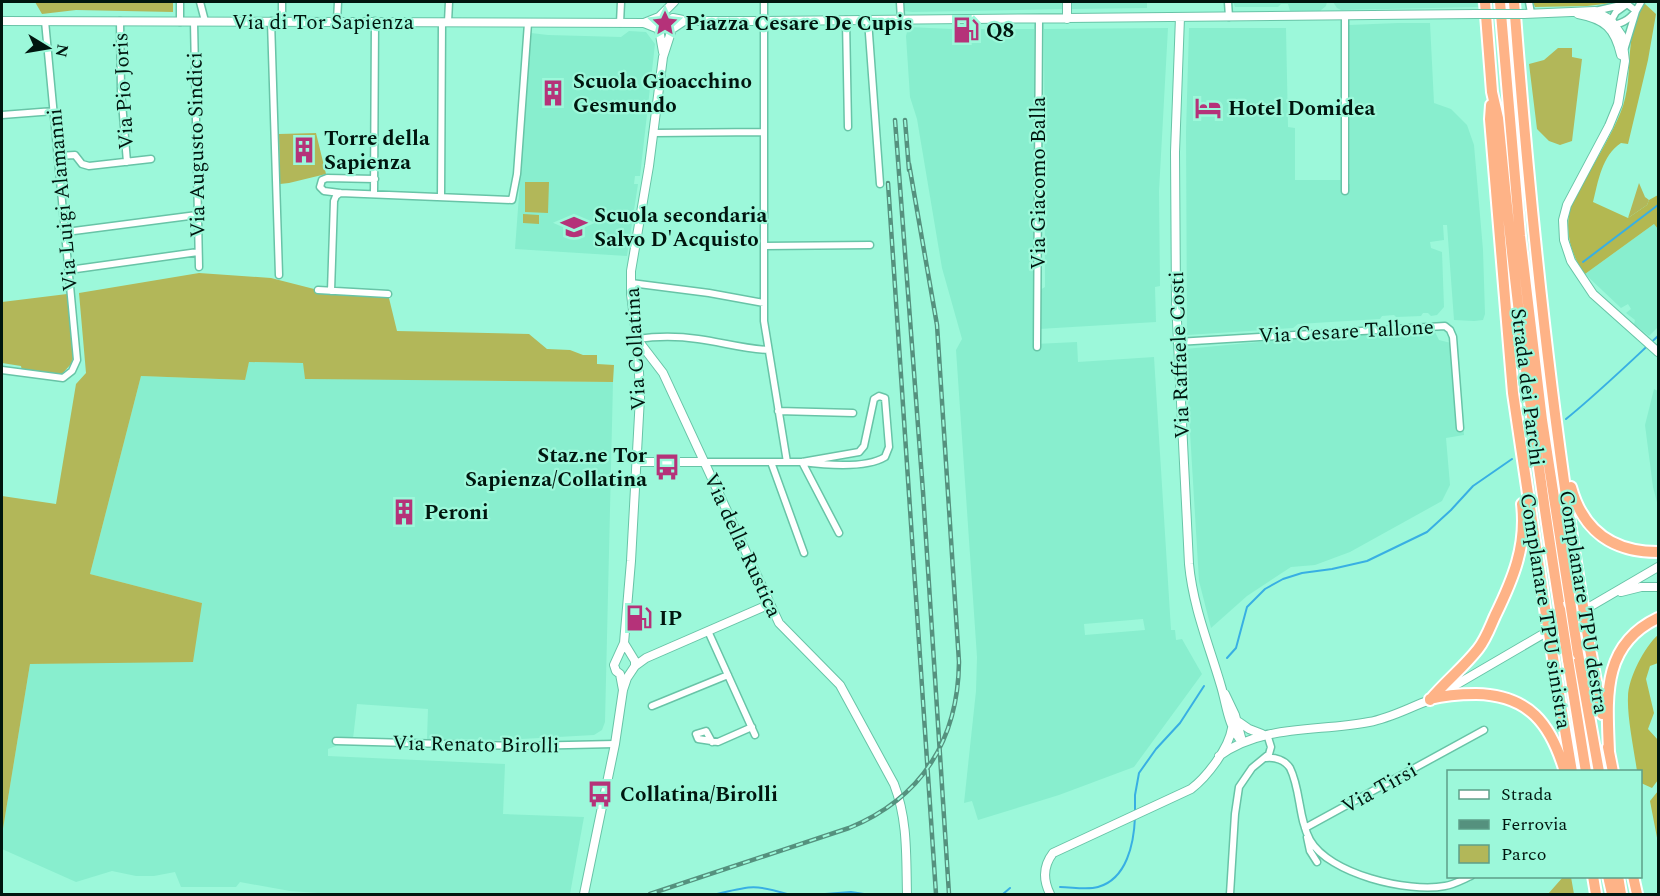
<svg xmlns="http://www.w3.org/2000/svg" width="1660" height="896" font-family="Spectral,serif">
<rect width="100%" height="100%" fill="#9cf8da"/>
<path fill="#88eece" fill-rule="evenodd" d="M904,2H1062V9L912,12L904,11Z
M1072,2H1147V8L1072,9Z
M1233,2H1477L1478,7L1341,10L1337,8L1333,2H1327L1326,6L1320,11H1290L1288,4H1281L1278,7H1235Z
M1398,23H1430L1434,103L1451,109L1467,125L1474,145L1483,250L1485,314L1483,320L1474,321L1454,320L1447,225H1443L1444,240L1430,242L1431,248L1442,252L1444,307L1437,315L1431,316L1428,313H1423L1421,316L1396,317L1394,315L1382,316L1380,319L1298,324L1293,328L1187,335L1186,132L1189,28H1286L1288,127L1295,128V180H1342V184H1350L1349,25Z
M878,27L896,29L907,27L952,29H1034L1035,344L1077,342L1078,362L1154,357L1171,630H1175L1176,640L1182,639L1202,674L1134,767L1059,795L978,820L972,801L964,803L976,691L977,657L956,350L962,339L942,268L917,119L910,97L906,36L907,32L906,29L886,31L878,29ZM1143,619L1145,630L1085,635L1084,624Z
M1168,28L1159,191L1160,286L1155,287L1156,322L1039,329L1040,290L1045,287L1044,29Z
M629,31L646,32L655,44L640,176H635L634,184H638L627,256L515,249L531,33L548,35L621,37Z
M1654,224L1658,229V327L1649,336L1634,324L1635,320L1626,313L1631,309L1628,304L1621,308L1585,274Z
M1434,330L1439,340L1451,343V347L1457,348L1464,435L1446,438L1450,485L1442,501L1350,552L1315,565L1291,567L1247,596L1211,628L1199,581L1185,349L1313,337Z
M249,362L304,363L305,379L613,382L605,722L602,730L594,735L505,740L427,739L428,709L357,704L353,739L335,736L336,746L328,749V756L505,764L503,814L584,817L570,894H332L290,891L240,882L236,887H181L175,872L154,876H136L112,871L76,882L2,849V835L30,664L104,662L202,603L90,574L141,376L244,380Z
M1654,389L1658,391V506L1653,487L1645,425Z"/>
<path fill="#b2b759" d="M35,2H173V12L76,10L42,14Z
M1558,48H1572V57L1582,59L1572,141L1560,145L1549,141L1537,129L1529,64L1544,60Z
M316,133L326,174L289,183L280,184L279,134Z
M525,182H549L548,213L525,212Z
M1639,183L1645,197L1649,200L1647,205L1628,218Z
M523,214L539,215V224L523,223Z
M199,273L271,278L318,290L388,294L397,331L529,334L547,349L570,350L583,355H597V364L614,365L613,382L305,379L303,363L249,362L245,380L141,376L90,574L202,603L193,662L30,664L2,835V496L56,504L76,384L86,373L79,293Z
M67,294L73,358L72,363L61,375L22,371L21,366L2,363V302Z
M1563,877H1571L1574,894H1548Z"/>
<path fill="#b3b851" d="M1533,2H1621L1587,6L1535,7Z
M1644,3L1656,14L1648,60L1628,144L1621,143C1602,155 1598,182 1593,202L1628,218L1647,205L1649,200L1658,195V229L1654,224L1585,274C1569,253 1563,226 1573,200C1578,188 1587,176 1594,164C1604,146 1616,126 1623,106C1630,85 1628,64 1631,42C1633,28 1638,16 1644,3Z
M1658,635V663L1650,666L1646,679L1654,713L1648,729L1658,740V780L1652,788L1641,783L1640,772L1637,771C1634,750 1627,717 1628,697C1628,678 1645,646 1658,635Z
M1658,791V843L1650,801Z"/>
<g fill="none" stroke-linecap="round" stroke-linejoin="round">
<path stroke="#38afe3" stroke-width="2" d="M1583,262L1658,205
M1566,419C1598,393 1628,364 1658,336
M1227,658L1236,648L1247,607L1265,589L1283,579L1302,573L1332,569L1367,561L1427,532L1451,510L1473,486L1512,459
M1135,811V795L1139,773L1156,749L1180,723L1204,686
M1060,887C1072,887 1087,890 1098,887C1127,879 1134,843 1135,817
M717,894C750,886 754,884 787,894
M825,894L851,892L864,894
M1003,894L1010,888"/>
<g stroke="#68c4a7" stroke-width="9">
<path id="minor" d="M180,2V22
M200,2L205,21
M764,2V321L787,462
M900,2L901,20
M1228,2L1229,17
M1529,2L1531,13
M1627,4L1636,11C1628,21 1621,24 1608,26L1616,12Z
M1595,11L1621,5
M1345,16V191
M846,20L848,127
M868,20L880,184
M120,21L121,91L127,162
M271,21L279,275
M282,21V2
M337,21L338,2
M194,22L199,267
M448,22L449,2
M620,23L621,2
M1625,47L1636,11L1641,2
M2,115L54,111
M653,133L764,132
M58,156L75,155L82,164L89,166L151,159
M375,179L327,178L322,180L320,187L324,191L340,193L512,200L517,174L528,23
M374,194L375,21
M441,197L442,22
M66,232L197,215
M764,246L870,245
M69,270L198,252
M631,283L709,293L764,303
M318,290L388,294
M331,291L334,201L336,196L340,193
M637,339C657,336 678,336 698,339C721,342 744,349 768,350
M1177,342L1445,326L1450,330L1453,337L1460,428
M1037,347L1039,19
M2,370L63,378L72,371L77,360L45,21
M778,411L853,413
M703,462H802L859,452L864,446L874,399L879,396L885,398L889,447L885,457C865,469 825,465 802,462
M771,462L804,553
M802,462L839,533
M708,631L755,735
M652,706L728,675
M336,741L522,746L615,744
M712,742L706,731L696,734L698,739L718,742L752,727
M1266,758C1275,757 1285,760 1290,768C1301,790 1298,818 1310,840C1329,874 1408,893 1445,886C1453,885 1462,880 1471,876
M1305,828L1484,730
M1307,837L1310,851L1317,862
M1230,894L1235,814L1239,787L1252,768L1269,754L1271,747L1267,734"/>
</g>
<g stroke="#68c4a7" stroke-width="10">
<path id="tertiary" d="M1067,2V19
M1523,14L1595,11L1611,20L1622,36L1625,61L1618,104L1609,126L1567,205L1563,220L1564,240L1571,261L1593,294L1658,352
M1578,14C1605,19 1615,28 1621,55
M1180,17L1175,152L1176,301L1189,564C1193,607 1209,645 1221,686C1227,706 1228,726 1242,742
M673,18L688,21H764L1476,14
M2,21L644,23L659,29L663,52
M644,23L659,17L674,2
M637,339L663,373L779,623L840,685L894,784C908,820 906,857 907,894
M636,462H703
M1621,592L1641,587H1658
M635,666L646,658L770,604
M623,690L620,674L616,671L614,665L624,643L631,561L640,397L638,350L631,294V271L649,166L663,57L672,29L684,21
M1225,694L1235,715L1242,741
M1239,722L1249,729L1262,734
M1219,756C1262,724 1319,732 1369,722C1391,718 1410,707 1430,700L1658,567
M584,894L615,744L623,690L627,678L635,666V661L624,643
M1050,894C1043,880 1043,866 1053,853L1191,789C1207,777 1229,748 1232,728"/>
</g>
<g stroke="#fff" stroke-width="14">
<path id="motorway" d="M1485,2L1492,92L1498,118C1514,283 1534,446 1560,609
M1500,2L1520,236L1542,420L1570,601
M1514,2C1529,200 1549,398 1581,594
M1491,105L1490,119L1513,393L1546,615
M1571,487C1583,531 1613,552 1658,552
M1590,649L1602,714
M1578,654L1599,772
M1568,660L1586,772
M1554,664L1572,772
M1430,699C1445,695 1460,694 1476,694C1529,695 1551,724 1565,772
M1430,700C1445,682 1464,667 1478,649C1486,639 1490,627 1495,616C1513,579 1527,546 1522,504
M1608,747L1613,772
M1609,752C1607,698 1601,645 1658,618
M1593,876L1596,894
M1608,876L1612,894
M1618,876L1621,894
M1633,876L1637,894"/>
</g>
<use href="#minor" stroke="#fff" stroke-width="6"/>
<use href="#tertiary" stroke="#fff" stroke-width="8"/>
<use href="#motorway" stroke="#feb387" stroke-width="10"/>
<g stroke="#55917e" stroke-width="4.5">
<path id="rail" d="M895,120L923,492L949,894
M905,120L909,170
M888,183L936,894
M650,894L849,828C922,798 958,740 959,662L937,325L909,164"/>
</g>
<use href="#rail" stroke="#9cf8da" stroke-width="2" stroke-dasharray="7" stroke-linecap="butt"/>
<g stroke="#68c4a7" stroke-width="10" stroke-linecap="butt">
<path id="tertiary-bridge" d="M1476,14H1523"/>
</g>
<g stroke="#fff" stroke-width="14" stroke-linecap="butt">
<path id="motorway-bridge" d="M1581,594L1590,649
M1570,601L1578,654
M1560,609L1568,660
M1546,615L1554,664"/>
</g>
<use href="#tertiary-bridge" stroke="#fff" stroke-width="8"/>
<use href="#motorway-bridge" stroke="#feb387" stroke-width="10"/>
</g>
<defs>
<g id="sight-bare" transform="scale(2.07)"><path d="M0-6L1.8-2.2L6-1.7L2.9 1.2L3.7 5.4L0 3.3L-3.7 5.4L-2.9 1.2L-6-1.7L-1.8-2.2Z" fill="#b53279" stroke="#9cf8da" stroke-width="2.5" paint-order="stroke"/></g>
<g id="fuel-bare" transform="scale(2.07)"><path d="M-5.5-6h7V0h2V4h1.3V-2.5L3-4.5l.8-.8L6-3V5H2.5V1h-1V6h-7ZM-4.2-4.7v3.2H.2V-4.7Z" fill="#b53279" stroke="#9cf8da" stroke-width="2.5" paint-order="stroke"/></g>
<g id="building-bare" transform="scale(2.07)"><path d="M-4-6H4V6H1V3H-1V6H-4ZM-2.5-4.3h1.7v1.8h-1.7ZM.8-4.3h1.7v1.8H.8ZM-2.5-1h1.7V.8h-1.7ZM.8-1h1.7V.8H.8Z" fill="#b53279" stroke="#9cf8da" stroke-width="2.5" paint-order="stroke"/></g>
<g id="hotel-bare" transform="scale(2.07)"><path d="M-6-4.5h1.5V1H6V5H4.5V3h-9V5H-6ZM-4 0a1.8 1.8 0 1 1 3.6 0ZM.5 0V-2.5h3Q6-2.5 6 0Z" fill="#b53279" stroke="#9cf8da" stroke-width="2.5" paint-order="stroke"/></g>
<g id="school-bare" transform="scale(2.07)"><path d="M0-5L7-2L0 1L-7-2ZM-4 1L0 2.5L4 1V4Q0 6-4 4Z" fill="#b53279" stroke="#9cf8da" stroke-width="2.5" paint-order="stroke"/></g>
<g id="bus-bare" transform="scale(2.07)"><path d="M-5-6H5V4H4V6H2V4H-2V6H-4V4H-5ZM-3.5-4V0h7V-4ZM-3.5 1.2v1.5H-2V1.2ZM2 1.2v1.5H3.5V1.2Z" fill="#b53279" stroke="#9cf8da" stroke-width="2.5" paint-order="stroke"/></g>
</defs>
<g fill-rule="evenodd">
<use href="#sight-bare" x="665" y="23"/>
<use href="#fuel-bare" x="966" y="30"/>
<use href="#building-bare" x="553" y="93"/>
<use href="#hotel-bare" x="1208" y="108"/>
<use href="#building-bare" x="304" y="150"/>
<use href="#school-bare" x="574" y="227"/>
<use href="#bus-bare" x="667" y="467"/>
<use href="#building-bare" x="404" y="512"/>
<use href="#fuel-bare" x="639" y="618"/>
<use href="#bus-bare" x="600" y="794"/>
</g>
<g text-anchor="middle" stroke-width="4.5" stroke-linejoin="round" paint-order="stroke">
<g font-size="21" fill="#00160f" stroke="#9cf8da">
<text x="323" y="29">Via di Tor Sapienza</text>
<text transform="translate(123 91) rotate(-93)" y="7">Via Pio Joris</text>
<text transform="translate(196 145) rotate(-91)" y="7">Via Augusto Sindici</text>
<text transform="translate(1038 183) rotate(-90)" y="7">Via Giacomo Balla</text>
<text transform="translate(62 200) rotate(-95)" y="7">Via Luigi Alamanni</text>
<text transform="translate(1346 331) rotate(-3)" y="7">Via Cesare Tallone</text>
<text transform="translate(635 349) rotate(-93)" y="7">Via Collatina</text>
<text transform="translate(1179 355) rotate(-92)" y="7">Via Raffaele Costi</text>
<text transform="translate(1528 387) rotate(83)" y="7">Strada dei Parchi</text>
<text transform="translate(743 545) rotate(65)" y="7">Via della Rustica</text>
<text transform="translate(1584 602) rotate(81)" y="7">Complanare TPU destra</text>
<text transform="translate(1546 611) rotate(81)" y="7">Complanare TPU sinistra</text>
<text transform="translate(476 744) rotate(1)" y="7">Via Renato Birolli</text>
<text transform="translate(1379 788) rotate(-29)" y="7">Via Tirsi</text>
</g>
<g font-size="21" font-weight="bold" fill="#00160f" stroke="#9cf8da" text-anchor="start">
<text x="685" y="30">Piazza Cesare De Cupis</text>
<text x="986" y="37">Q8</text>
<text x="573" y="88">Scuola Gioacchino<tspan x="573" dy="24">Gesmundo</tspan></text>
<text x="1228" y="115">Hotel Domidea</text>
<text x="324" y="145">Torre della<tspan x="324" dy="24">Sapienza</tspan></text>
<text x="594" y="222">Scuola secondaria<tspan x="594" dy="24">Salvo D'Acquisto</tspan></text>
<text x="647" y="462" text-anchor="end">Staz.ne Tor<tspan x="647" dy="24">Sapienza/Collatina</tspan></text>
<text x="424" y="519">Peroni</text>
<text x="659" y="625">IP</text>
<text x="620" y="801">Collatina/Birolli</text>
</g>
</g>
<rect width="1660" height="896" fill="none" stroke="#00160f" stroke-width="6"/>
<rect x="1447" y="770" width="195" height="108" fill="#9cf8da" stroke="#5e9e89" stroke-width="1.5"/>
<rect x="1459" y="790" width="30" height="9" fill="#ffffff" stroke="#5e9e89" stroke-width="1.5"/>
<text x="1501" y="800" font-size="18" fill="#00160f">Strada</text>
<rect x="1459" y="820" width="30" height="9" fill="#55917e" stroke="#5e9e89" stroke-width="1.5"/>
<text x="1501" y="830" font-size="18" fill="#00160f">Ferrovia</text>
<rect x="1459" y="845" width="30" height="18" fill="#b2b759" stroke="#5e9e89" stroke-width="1.5"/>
<text x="1501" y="860" font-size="18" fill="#00160f">Parco</text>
<g transform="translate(48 48) rotate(101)" stroke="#9cf8da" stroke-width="4.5" paint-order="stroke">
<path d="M0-4.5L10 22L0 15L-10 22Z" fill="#00160f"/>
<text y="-9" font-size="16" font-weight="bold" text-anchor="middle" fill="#00160f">N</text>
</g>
</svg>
